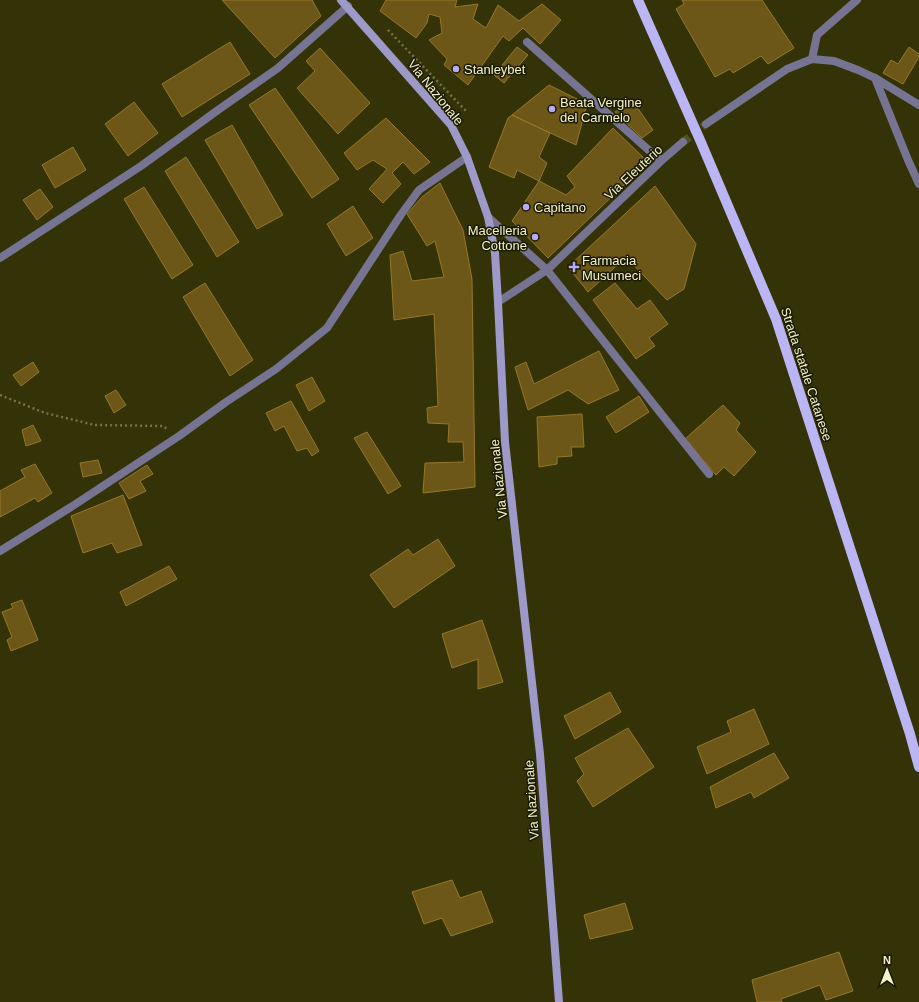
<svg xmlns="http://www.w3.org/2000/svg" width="919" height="1002" font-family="Helvetica,sans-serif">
<rect width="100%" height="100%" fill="#343307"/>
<path fill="#6d5718" stroke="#957828" d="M222,0H312L321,16L275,58Z
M386,0H457L455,7L478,4L473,19L486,28L498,5L519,21L542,4L561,20L540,44L523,28L509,41L503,36L468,85L444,65L447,59L429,40L442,33L440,17L429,14L427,23L416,38L380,11Z
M682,0H762L794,48L768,64L761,56L733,73L730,69L715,77L676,9L684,4Z
M230,42L250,74L182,117L162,84Z
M517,47L528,55L504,83L494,75Z
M909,47L919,54V57L903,84L883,73L891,60L898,64Z
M320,48L370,103L338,134L297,88L315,71L306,61Z
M549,85L587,104L576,145L512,115Z
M275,88L339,179L312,198L249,105Z
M632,100L653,130L642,138L615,112Z
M134,102L158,133L128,156L105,124Z
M512,115L550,133L539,157L547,163L539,181L517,170L514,178L489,167L508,118Z
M386,118L430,162L414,174L403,162L392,173L401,184L383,203L369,189L387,169L373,160L357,170L344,153Z
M232,125L283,215L257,229L205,140Z
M613,128L648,162L548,258L512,221L539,181L566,195L575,187L567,176Z
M73,147L86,170L55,188L42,165Z
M186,157L239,242L217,257L165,171Z
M440,183L463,230L472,279L475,487L423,493L425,463L464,462L463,442H448L449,424L428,423L427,408L438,406L434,314L394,320L390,255L403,251L412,281L444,277L435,241L427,246L407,214L422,197Z
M655,186L696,244L684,289L667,300L626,257L588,292L568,267Z
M144,187L193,265L172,279L124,199Z
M40,189L53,207L37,220L23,200Z
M353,206L373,238L346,256L327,224Z
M205,283L253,360L230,376L183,297Z
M615,283L637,309L650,300L668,324L649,338L655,346L636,359L593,300Z
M599,351L619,390L588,404L568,390L528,410L515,367L526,362L534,384Z
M33,362L39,372L21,386L13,375Z
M312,377L325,401L309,411L296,385Z
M116,390L126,405L114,413L105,396Z
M639,396L649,412L616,433L606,417Z
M291,401L319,451L312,456L307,448L297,451L284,426L275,431L266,413Z
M723,405L740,423L736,430L756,452L734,476L724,467L716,475L685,439Z
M582,414L584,447H571L572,456L557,457V464L539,467L537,417Z
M33,425L41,441L26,446L22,430Z
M367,432L401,486L388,494L354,438Z
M98,460L102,473L83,477L80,463Z
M35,464L52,493L38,502L35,498L0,517V491L25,477L21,470Z
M147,465L153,474L140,481L146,491L129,499L119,483Z
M123,495L142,545L117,553L112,543L83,553L71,516Z
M438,539L455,566L394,608L370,575L408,549L413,555Z
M169,566L177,579L126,606L120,592Z
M22,600L38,640L11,651L7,640L12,637L2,612L13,608L11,604Z
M482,620L503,682L478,689V659L452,668L442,634Z
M610,692L621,712L575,739L564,716Z
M754,709L769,744L707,774L697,747L731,732L727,721Z
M628,728L654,767L593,807L577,781L584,774L575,758Z
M774,753L789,778L754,798L751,792L716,808L710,787Z
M452,880L460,898L481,891L493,922L451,936L442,918L424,924L412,892Z
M625,903L633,929L590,939L584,915Z
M839,952L853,991L826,1000L820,985L781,999L782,1002H757L752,980Z"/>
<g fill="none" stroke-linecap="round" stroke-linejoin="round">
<path stroke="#505025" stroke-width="8" stroke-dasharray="8 4" stroke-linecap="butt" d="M683,142L706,124"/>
<path stroke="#74744a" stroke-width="2.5" stroke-dasharray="2 3" stroke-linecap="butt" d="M388,30L466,111
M0,395L45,413L95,425L163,426L167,429"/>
<path stroke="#767492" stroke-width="8" d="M527,42L661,161
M812,59L834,61L858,70L875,78L919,105
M875,78L908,160L919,184
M706,124L787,69L812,59L817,35L857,0
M488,217L547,270L709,474
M0,258L141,166L218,110L278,68L348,6
M498,302L547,270L661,161L683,142
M0,551L71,507L179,436L226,402L276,369L327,328L400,216L419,190L467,157"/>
<path stroke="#9d99c9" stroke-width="8" d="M341,0L451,125L467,157L488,217L495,253L498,302L505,442L540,754L559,1002"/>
<path stroke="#bbb5f3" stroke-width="10" d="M638,0L700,140L776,319L910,734L919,767"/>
</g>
<g fill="#b5acf9" stroke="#1b1a00" stroke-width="1.5">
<circle cx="456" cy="69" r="4"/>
<circle cx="552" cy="109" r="4"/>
<circle cx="526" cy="207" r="4"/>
<circle cx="535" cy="237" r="4"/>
<path d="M572 261h4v4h4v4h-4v4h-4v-4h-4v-4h4z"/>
</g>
<g text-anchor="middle" stroke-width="3" stroke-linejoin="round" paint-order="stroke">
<g font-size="13" fill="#f2f3cc" stroke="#1b1a00" text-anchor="start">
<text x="464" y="74">Stanleybet</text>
<text x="560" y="107">Beata Vergine<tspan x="560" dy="15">del Carmelo</tspan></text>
<text x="534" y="212">Capitano</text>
<text x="527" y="235" text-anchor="end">Macelleria<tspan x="527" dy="15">Cottone</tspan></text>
<text x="582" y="265">Farmacia<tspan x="582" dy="15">Musumeci</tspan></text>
</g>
<g font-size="13" fill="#f2f3cc" stroke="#1b1a00">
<text transform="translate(436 92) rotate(51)" y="5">Via Nazionale</text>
<text transform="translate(633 172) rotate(-43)" y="5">Via Eleuterio</text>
<text transform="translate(807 374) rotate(72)" y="5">Strada statale Catanese</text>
<text transform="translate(498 479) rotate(-96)" y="5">Via Nazionale</text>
<text transform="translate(531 800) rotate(-94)" y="5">Via Nazionale</text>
</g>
</g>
<g transform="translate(887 970)" stroke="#1b1a00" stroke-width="3" paint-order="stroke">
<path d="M0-3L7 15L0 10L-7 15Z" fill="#f2f3cc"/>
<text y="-6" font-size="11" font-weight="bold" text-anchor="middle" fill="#f2f3cc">N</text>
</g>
</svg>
